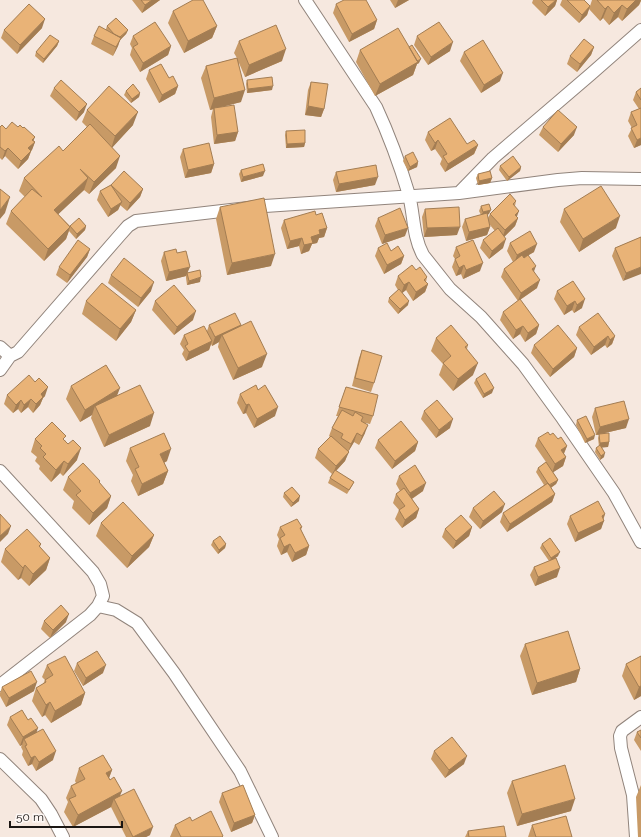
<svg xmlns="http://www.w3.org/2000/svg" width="641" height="837" font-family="Raleway,sans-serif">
<rect width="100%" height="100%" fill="#f6e8df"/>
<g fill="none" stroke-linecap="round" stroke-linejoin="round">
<g stroke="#91847c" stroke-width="14">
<path id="street" d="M305,0L376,107C389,135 400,165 409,195C414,215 413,237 423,255L450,289L481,317L523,364L563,419L614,493L641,542
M459,193L493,158L591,74L641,30
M0,347L10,356L18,352L120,235L128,226L136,221L265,206L459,193L558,180L582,178L641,179
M0,370L10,356
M0,471L93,572L100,584L103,596L98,606L90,615L0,685
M98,606L116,610L137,623L174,673L240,771L272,837
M0,759L41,799L51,814L63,837
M636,837L633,795L621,748L620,736L622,731L641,717"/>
</g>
<use href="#street" stroke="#fff" stroke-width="12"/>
</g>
<path fill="#c89a66" d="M132,0H160L142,13Z
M390,0H409L395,8Z
M533,0H557L555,6L545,16L532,3Z
M562,0H584L590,6L592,0H641V1L639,5L622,21L618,17L609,25L603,18L600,21L589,9L587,15L579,23L560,5Z
M336,4L377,20L374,29L349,42L333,13Z
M173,11L217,26L212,38L184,53L168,23Z
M107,26L128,30L126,34L120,40L118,46L113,56L91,44L94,36L106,29Z
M42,28L17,54L1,38L4,30Z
M133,36L171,46L168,55L140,72L130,55L132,48L130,44Z
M417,36L450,51L428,65L414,45Z
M59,41L57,46L43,63L35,56L36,52Z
M239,41L282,61L245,77L239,63L241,102L220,107L238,132L235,141L214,144L211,117L213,109L210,110L201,78L206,66L237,58L234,53Z
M409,47L419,63L417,64L413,75L375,96L356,62L360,50Z
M594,47L591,55L577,72L567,64L570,56Z
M464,52L500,81L481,93L460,61Z
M149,70L169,78L178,86L175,94L159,103L146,79Z
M247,80L272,90L247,93L246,84Z
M311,82L324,109L321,117L305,115L308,90Z
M54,88L84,112L76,121L50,96Z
M641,88V145L634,148L628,136L632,128L628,121L631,112L639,109L633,100L636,92Z
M126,91L140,93L139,97L131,103L124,95Z
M87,110L133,125L112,147L116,168L89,194L84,190L58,214L70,226H86L85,230L76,239L69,231L66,239L44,261L6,224L11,211L25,197L19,191L24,178L63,151L87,127L82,122Z
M0,127L6,129L18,127L23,128L35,142L28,159L18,169L5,156L2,160L0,158Z
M543,127L574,135L558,152L539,135Z
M286,131L305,143L304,147L286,148L285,135Z
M428,132L467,144L478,145L474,154L445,172L440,164L442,159L435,149L431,151L425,140Z
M183,149L214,164L211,173L185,178L180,157Z
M405,156L418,162L417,167L408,171L403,161Z
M500,166L521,167L520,171L507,181L499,170Z
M241,170L263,176L241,182L239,174Z
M336,172L375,185L336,192L333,180Z
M478,174L492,178L490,183L478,185L476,178Z
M111,185L143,189L140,197L127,211L120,205L118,210L108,217L97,200L100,191Z
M516,201L515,206L517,217L518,218L515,226L504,237L503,248L489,259L480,248L483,240L495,231L490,225V227L487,235L466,241L462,227L465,219L481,215L479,211L481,206L489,214L487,215L488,218L490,214Z
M220,207L271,266L227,275L216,219Z
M425,209L457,235L424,237L422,217Z
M564,209L616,228L579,252L560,222Z
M316,215L327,228L324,237L319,238L317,243L312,244L309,251L301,254L299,246L287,249L281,228L284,220Z
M378,218L405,236L382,244L375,226Z
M641,237L623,281L612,256L615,248Z
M510,243L534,252L528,255L534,271L537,288L520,300L539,325L536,334L525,342L520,334L513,339L500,320L503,312L518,301L501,277L504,269L513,262L507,251Z
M456,247L480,271L463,279L461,274L456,276L452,267L455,259L453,256Z
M378,248L404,256L401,264L384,274L375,256Z
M90,249L87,257L67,283L56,275L59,267Z
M164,252L177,253L188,273L200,282L187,285L186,278V276L166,281L161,261Z
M416,270L427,277L426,282L428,284L425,292L413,301L406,290L402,293L408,305L398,314L388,302L389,298L398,290L395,285L398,276Z
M111,275L151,291L138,307L108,283Z
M573,281L582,308L574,313L572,310L564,315L554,299L557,291Z
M86,301L136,310L131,322L116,341L82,314Z
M155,301L193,320L174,335L152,310Z
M209,325H241L240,326L262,367L233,380L218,347L219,342L212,346L211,344L209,350L186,361L182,354L184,350L180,344L184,335L207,331Z
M579,327L615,336L612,344L607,348L605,345L591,355L576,335Z
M436,338L468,345L467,349L473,375L453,391L439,375L443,364L431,351Z
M534,345L577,348L574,357L550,377L531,353Z
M362,350L374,383L371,392L352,386L359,358Z
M476,379L492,393L483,398L474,383Z
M71,386L117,396L150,426L104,447L91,418L92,415L80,422L66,399Z
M346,387L373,416L370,424L365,423V433L359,445L354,442L348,452L345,461L336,471L354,482L352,486L347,494L328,483L330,478L332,474L315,458L318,449L330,437L329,436L332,428L338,416H336Z
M240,394L275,416L254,428L246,413L243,414L237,403Z
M7,395L45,396L43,398L40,405L33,413L28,407L21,413L18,409L13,413L4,404Z
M595,408L626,428L605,433L609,442L608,447H602L604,457L600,460L595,452L596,448L599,447L598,438L599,435H596L592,417Z
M424,411L450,428L436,438L421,419Z
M577,420L594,439L585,443L576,425Z
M550,435L558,439L567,446L564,454L566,457L563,466L553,472L558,480L556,484L551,488L555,494L552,502L507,532L500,522L503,513L544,485L536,472L538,468L546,462L535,446L538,438Z
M35,439L65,440L77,460L63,476L60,473L51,482L39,469L40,466L35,461L37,457L31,452Z
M378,440L418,442L415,451L392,469L375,448Z
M130,448L167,461L164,463L168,471L163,484L138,496L131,481L133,475L126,461Z
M399,476L423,491L412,499L419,509L416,518L402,528L395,519L399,510L393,503L396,494L400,491L396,484Z
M68,477L99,483L111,496L107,508L89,525L72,508L74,501L63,490Z
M284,493L299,501L291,507L283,497Z
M473,508L502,512L480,529L469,517Z
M605,514L601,529L575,542L567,524L570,516Z
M101,523L154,535L149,547L127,568L96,536Z
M280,527H302L301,530L309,546L306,555L292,562L287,552L281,555L277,546L279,539L277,535Z
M472,527L469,536L453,549L442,537L445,529Z
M213,541L226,544L225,548L218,554L211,545Z
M41,544L40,547L50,558L46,570L29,586L21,578L18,580L1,562L5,549Z
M542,544L558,556L555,558L557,577L535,586L530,575L534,567L549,561L540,548Z
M44,621L66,622L50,638L41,629Z
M525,644L580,669L576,682L532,695L520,656Z
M641,656V696L634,700L622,676L626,664Z
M77,663L103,673L83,686L74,671Z
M47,665L85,693L81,705L51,723L45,715L42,717L32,701L36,688L43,684L45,680L42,677Z
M2,687L34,691L6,707L0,696V693Z
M10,717L36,732L53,760L36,771L32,764L28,766L22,755L23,751L21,747L22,745L20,746L7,725Z
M641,730V751L634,740L637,732Z
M434,751L464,764L445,778L431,759Z
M79,768L112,770L109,778L120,796L150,835L146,837H126L111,807L73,827L64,812L68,802L66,798L71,786L76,783L75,781Z
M512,781L571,811L517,826L507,793Z
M641,785V837H638L636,797Z
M222,793L255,815L252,823L231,832L219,802Z
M192,821L223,837H170L175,825Z
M532,825L572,837H528Z
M468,831L506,837H465Z"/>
<path fill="#a37d53" d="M152,0H160L142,13L145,5Z
M398,0H409L395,8Z
M556,0H557L555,6L545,16L548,7Z
M636,0H641L639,5L622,21L627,9Z
M622,5L618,17L609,25L614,13Z
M590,6L587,15L579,23L582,15Z
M608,6L603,18L600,21L605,9Z
M45,19L42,28L17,54L20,45Z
M377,20L374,29L349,42L352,34Z
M217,26L212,38L184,53L188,41Z
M128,30L126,34L120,40L118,46L113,56L119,39Z
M59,41L57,46L43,63L44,59Z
M453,42L450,51L428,65L431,57Z
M171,46L168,55L140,72L143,63Z
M594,47L591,55L577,72L580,64Z
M286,49L282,61L245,77L249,65Z
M421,59L419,63L417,64L413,75L375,96L380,84Z
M503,73L500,81L481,93L484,85Z
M178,86L175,94L159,103L162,95Z
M273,86L272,90L247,93L248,89Z
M245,90L241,102L210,110L214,98Z
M140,93L139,97L131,103L132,99Z
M87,104L84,112L76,121L79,112Z
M308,106L324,109L321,117L305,115Z
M138,112L133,125L111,149L115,136Z
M577,127L574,135L558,152L561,144Z
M238,132L235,141L214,144L217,135Z
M35,137L32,144L35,142L32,150L25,156L32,140Z
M641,138V145L634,148L637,140Z
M438,140L435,149L431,151L435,143Z
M305,143L304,147L286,148L287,144Z
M478,145L474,154L445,172L448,164Z
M8,148L5,156L2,160L5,151Z
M31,151L28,159L18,169L21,161Z
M120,156L116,168L89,194L94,182Z
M418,162L417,167L408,171L410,167Z
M214,164L211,173L185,178L188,170Z
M521,167L520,171L507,181L509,177Z
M265,171L263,176L241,182L243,177Z
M378,177L375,185L336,192L339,184Z
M88,178L84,190L49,223L54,210Z
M492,178L490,183L478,185L479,181Z
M143,189L140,197L127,211L130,203Z
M10,197L5,213L0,219V210Z
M122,202L118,210L108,217L111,209Z
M491,210L489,214L481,216L483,212Z
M519,211L516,219L515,215Z
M620,216L616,228L579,252L583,239Z
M518,218L515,226L502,239L505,230Z
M86,226L85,230L76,239L77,234Z
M70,227L66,239L44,261L48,249Z
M460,227L457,235L424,237L427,228Z
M490,227L487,235L466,241L469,232Z
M327,228L324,237L319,238L317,243L312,244L309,251L301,254L304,245L311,237L319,230Z
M408,228L405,236L382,244L385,235Z
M302,238L299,246L287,249L290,241Z
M506,239L503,248L489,259L492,251Z
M537,244L534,252L514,264L517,255Z
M90,249L87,257L67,283L70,275Z
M275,254L271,266L227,275L232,263Z
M404,256L401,264L384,274L387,265Z
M483,263L480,271L463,279L466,270Z
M464,265L461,274L456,276L459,268Z
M536,266L533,274L532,269Z
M190,267L186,276L166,281L169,272Z
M641,267V274L623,281L626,273Z
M201,277L200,282L187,285L189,281Z
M540,280L537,288L518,301L521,293Z
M154,282L151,291L138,307L141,298Z
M409,282L406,290L401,294L404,285Z
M428,284L425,292L413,301L416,292Z
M585,299L582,308L574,313L577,305Z
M409,301L408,305L398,314L400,309Z
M575,301L572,310L564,315L567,306Z
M136,310L131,322L116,341L120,329Z
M196,311L193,320L174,335L177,327Z
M241,325L238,333L222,335L219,342L212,346L215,337Z
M539,325L536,334L525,342L528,333Z
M523,326L520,334L513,339L516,330Z
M608,336L605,345L591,355L594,347Z
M615,336L612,344L607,348L610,340Z
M212,341L209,350L186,361L189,352Z
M577,348L574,357L550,377L553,369Z
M267,354L262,367L233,380L238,368Z
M478,363L473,375L453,391L458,379Z
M48,387L45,396L43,398L40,405L33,413L36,404L41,394Z
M120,388L115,401L95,406L92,415L80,422L85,410Z
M494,388L492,393L483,398L484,394Z
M31,399L28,407L21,413L24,405Z
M21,400L18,409L13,413L16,405Z
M249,404L246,413L243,414L246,405Z
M278,407L275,416L254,428L257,419Z
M154,413L150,426L104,447L109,435Z
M453,419L450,428L436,438L439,430Z
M629,419L626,428L596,435L600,427Z
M368,425L365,433L359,445L362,436Z
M357,433L354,442L348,452L351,444Z
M595,435L594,439L585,443L587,439Z
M418,442L415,451L392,469L395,461Z
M609,442L608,447L599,448L600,443Z
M567,446L563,455L561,450Z
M81,448L77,460L63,476L68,464Z
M171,449L167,461L155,467L160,454Z
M349,452L345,461L333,474L336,466Z
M605,453L604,457L600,460L601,456Z
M566,457L563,466L552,473L555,464Z
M64,461L60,473L51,482L56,470Z
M168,471L163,484L138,496L142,484Z
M558,480L556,484L547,490L549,486Z
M426,483L423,491L407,502L410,493Z
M555,494L552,502L507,532L510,524Z
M111,496L107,508L89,525L93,513Z
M300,496L299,501L291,507L293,503Z
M505,504L502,512L480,529L483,521Z
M419,509L416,518L402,528L405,520Z
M605,514L602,521H604L601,529L575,542L578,533L602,516Z
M11,526L8,534L0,542V536Z
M472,527L469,536L453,549L456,541Z
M154,535L149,547L127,568L132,556Z
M226,544L225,548L218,554L219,550Z
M290,544L287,552L281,555L284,547Z
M309,546L306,555L292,562L295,553Z
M560,552L558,556L550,562L551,558Z
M50,558L46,570L29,586L33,574Z
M25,565L21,578L18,580L23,568Z
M560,568L557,577L535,586L538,577Z
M69,614L66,622L50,638L53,630Z
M106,665L103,673L83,686L86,678Z
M580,669L576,682L532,695L537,683Z
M37,682L34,691L6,707L9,698Z
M641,686V696L634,700L639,687Z
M85,693L81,705L51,723L55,711Z
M50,702L45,715L42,717L46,705Z
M38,728L35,737L24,739L22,745L20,746L23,737Z
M56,751L53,760L36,771L39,762Z
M35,756L32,764L28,766L31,758Z
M467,756L464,764L445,778L449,770Z
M112,770L107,783L106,773Z
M122,791L117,803L114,799L111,807L73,827L78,815Z
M575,799L571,811L517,826L522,814Z
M255,815L252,823L231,832L234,823Z
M153,827L150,835L146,837H133Z"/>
<path fill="#e9b377" stroke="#a37d53" d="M141,0H152L145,5Z
M193,0H203L217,26L188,41L173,11Z
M344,0H366L377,20L352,34L336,4Z
M541,0H556L548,7Z
M567,0H584L590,6L582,15Z
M597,0H636L627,9L622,5L614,13L608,6L605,9Z
M29,4L45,19L20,45L4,30Z
M116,18L128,30L120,37L114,34L107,26Z
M155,22L171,46L143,63L133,47L138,44L133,36Z
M439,22L453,42L431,57L417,36Z
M276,25L286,49L249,65L239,41Z
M99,26L121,38L116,47L94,36Z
M398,28L418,62L380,84L360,50Z
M50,35L59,41L44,59L36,52Z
M584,39L594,47L580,64L570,56Z
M483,40L503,73L484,85L464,52Z
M412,45L421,59L417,61L409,47Z
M237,58L245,90L214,98L206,66Z
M161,64L169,78L173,76L178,86L162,95L149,70Z
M272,77L273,86L248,89L247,80Z
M61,80L87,104L79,112L54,88Z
M311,82L328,84L324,109L308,106Z
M133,84L140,93L132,99L126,91Z
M109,86L138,112L115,136L87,110Z
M641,88V100L636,92Z
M234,105L238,132L217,135L214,108Z
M641,108V138L637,140L631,128L637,125L631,112Z
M558,110L577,127L561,144L543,127Z
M450,118L467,144L474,140L478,145L448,164L443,156L447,154L438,140L435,143L428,132Z
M12,122L18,127L20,125L23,128L24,127L35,137L32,140L35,142L28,148L31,151L21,161L8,148L5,151L0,147V127L2,125L6,129Z
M90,124L120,156L94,182L80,169L88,178L54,210L70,227L48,249L11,211L32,189L42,197L24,178L59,146L63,151Z
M305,130V143L287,144L286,131Z
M209,143L214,164L188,170L183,149Z
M413,152L418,162L410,167L405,156Z
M513,156L521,167L509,177L500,166Z
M263,164L265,171L243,177L241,170Z
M376,165L378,177L339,184L336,172Z
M124,171L143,189L130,203L111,185L122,202L111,209L100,191L111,185Z
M490,171L492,178L479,181L478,174Z
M601,186L620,216L583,239L564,209Z
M0,189L10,197L0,210Z
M510,194L516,201L513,204L519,211L515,215L518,218L505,230L490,214Z
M264,198L275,254L232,263L220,207Z
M489,204L491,210L483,212L481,206Z
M459,207L460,227L427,228L425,209Z
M400,208L408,228L385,235L378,218Z
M315,211L316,215L322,213L327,228L319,230L320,234L311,237L313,243L304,245L302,238L290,241L284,220Z
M487,213L490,227L469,232L465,219Z
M79,218L86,226L77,234L70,226Z
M498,228L506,239L492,251L483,240Z
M530,231L537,244L517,255L510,243Z
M641,237V267L626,273L615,248Z
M78,240L90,249L70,275L59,267Z
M473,240L483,263L466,270L464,265L459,268L455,259L460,256L456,247Z
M387,243L391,251L398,246L404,256L387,265L378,248Z
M176,249L177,253L186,251L190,267L169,272L164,252Z
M522,255L524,258L528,255L536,266L532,269L540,280L521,293L504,269Z
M124,258L154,282L141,298L111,275Z
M412,265L416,270L420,267L427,277L424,280L428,284L416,292L409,282L404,285L398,276Z
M200,270L201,277L189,281L187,273Z
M573,281L585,299L577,305L575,301L567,306L557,291Z
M102,283L136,310L120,329L86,301Z
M174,285L196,311L177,327L155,301Z
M399,289L409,301L400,309L389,298Z
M520,299L539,325L528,333L523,326L516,330L503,312Z
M235,313L241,325L215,337L209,325Z
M598,313L615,336L610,340L608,336L594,347L579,327Z
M251,321L267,354L238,368L222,335Z
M451,325L468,345L465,347L478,363L458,379L443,363L451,356L436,338Z
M558,325L577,348L553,369L534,345Z
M204,326L212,341L189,352L185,346L188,344L184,335Z
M362,350L382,356L374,383L355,378Z
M106,365L120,388L85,410L71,386Z
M485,373L494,388L484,394L476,379Z
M29,375L35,382L39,378L48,387L41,394L43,397L36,404L31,399L24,405L21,400L16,405L7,395Z
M140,385L154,413L109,435L95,406Z
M256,385L258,390L265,385L278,407L257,419L249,404L246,405L240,394Z
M346,387L378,395L373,416L339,407Z
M437,400L453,419L439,430L424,411Z
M624,401L629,419L600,427L595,408Z
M342,410L353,416L355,412L363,417L361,421L368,425L362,436L357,433L351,444L341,438L343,434L332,428Z
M586,416L595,435L587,439L577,420Z
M401,421L418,442L395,461L378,440Z
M52,422L66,436L63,439L68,444L73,440L81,448L68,464L64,461L56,470L43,457L46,454L40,448L42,446L35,439Z
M548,432L550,435L553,433L558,439L561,437L567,446L561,450L566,457L555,464L538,438Z
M164,433L171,449L160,454L168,471L142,484L135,469L139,467L130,448Z
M609,433V442L600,443L599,434Z
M331,436L349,452L336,466L318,449Z
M600,445L605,453L601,456L596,448Z
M546,462L558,480L549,485L538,468Z
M83,463L100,481L99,482L111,496L93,513L76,495L81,491L68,477Z
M415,465L426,483L410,493L399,476Z
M335,470L354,482L349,490L330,478Z
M548,483L555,494L510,524L503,513Z
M292,487L300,496L293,503L284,493Z
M404,488L419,509L405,520L399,510L405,506L396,494Z
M494,491L505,504L483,521L473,508Z
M598,501L605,514L602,516L604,521L578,533L570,516Z
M123,502L154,535L132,556L101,523Z
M0,514L11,526L0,536Z
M461,515L472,527L456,541L445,529Z
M297,519L302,527L300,528L309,546L295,553L290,544L284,547L280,538L285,535L280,527Z
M27,529L41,544L39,546L50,558L33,574L25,565L23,568L5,549Z
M220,536L226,544L219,550L213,541Z
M550,538L560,552L551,558L542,544Z
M556,558L560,568L538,577L534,567Z
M61,605L69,614L53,630L44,621Z
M568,631L580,669L537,683L525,644Z
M97,651L106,665L86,678L77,663Z
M65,656L85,693L55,711L50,702L46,705L36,688L46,682L45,680L53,675L47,665Z
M641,656V686L639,687L626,664Z
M31,671L37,682L9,698L2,687Z
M22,710L28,720L31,718L38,728L23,737L10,717Z
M43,729L56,751L39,762L35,756L31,758L25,746L27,745L24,739Z
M641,730V738L637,732Z
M452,737L467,756L449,770L434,751Z
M103,755L112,770L106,773L110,780L114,777L122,791L78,815L69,799L76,796L71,786L85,779L79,768Z
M565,765L575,799L522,814L512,781Z
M243,785L255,815L234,823L222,793Z
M134,789L153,827L133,837L114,799Z
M211,811L223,836L222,837H181L175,825L190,817L192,821Z
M566,816L572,837H536L532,825Z
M504,826L506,837H469L468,831Z"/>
<path d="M10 821v6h112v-6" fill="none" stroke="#1b1613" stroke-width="2"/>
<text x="16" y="821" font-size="12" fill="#1b1613" stroke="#fdf7f4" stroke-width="3" paint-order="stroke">50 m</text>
</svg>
